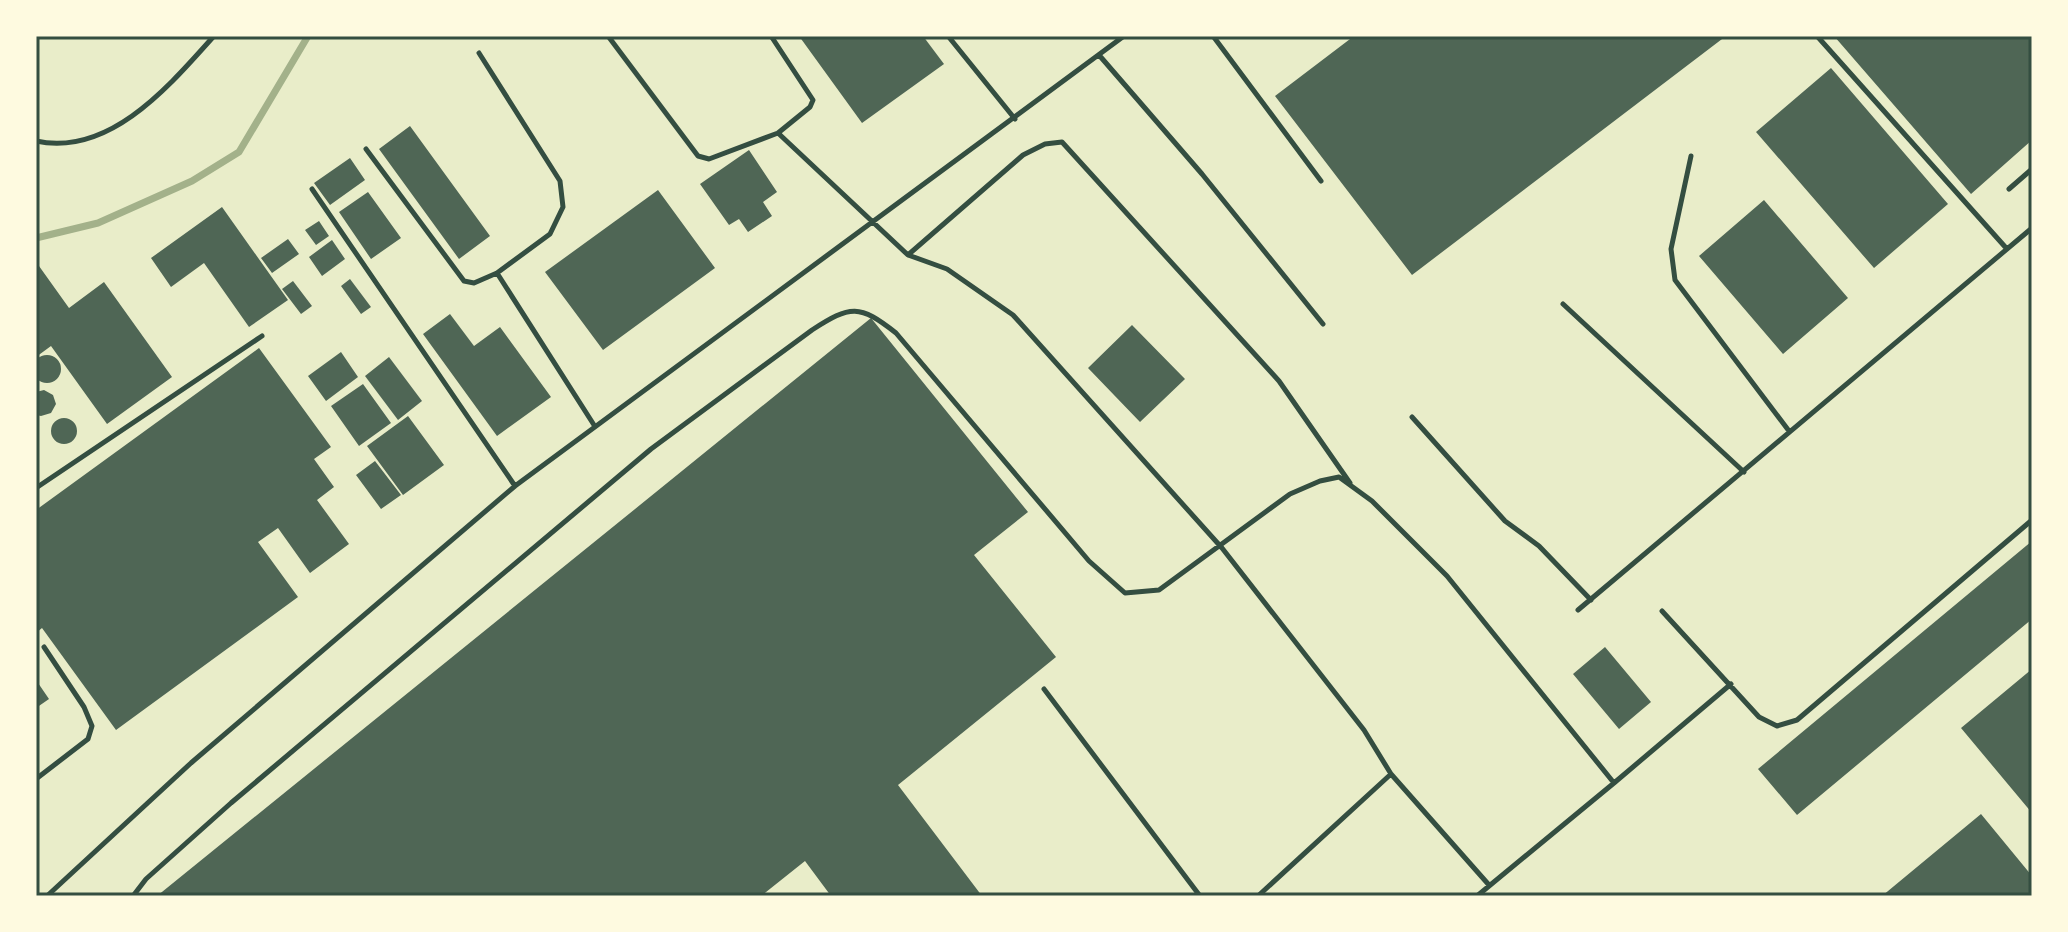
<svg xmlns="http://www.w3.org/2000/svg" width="2068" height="932" font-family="Roboto,sans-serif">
<rect width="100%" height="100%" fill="#e9edc9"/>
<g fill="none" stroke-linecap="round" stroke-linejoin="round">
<path stroke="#a3b18a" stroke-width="7" d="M36,238L98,223L192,181L239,152L308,36"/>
</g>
<path fill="#4f6655" d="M799,36H923L944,64L862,123Z
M1354,36H1726L1412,275L1275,96Z
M1834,36H2032V140L1971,194Z
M1831,68L1948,204L1874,268L1756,132Z
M410,126L490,236L459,259L379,149Z
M749,150L777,192L763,202L772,216L748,232L739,219L729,225L700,184Z
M350,158L365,180L330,205L314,183Z
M658,190L715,268L603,350L545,272Z
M368,192L401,238L371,259L339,212Z
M1764,200L1848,298L1783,354L1699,256Z
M222,207L288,300L249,327L204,263L171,287L151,258Z
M319,221L329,236L316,245L305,230Z
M288,239L299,254L272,273L261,258Z
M332,240L345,259L322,276L309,257Z
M39,266L69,308L104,282L172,377L107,424L51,346L36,357V269Z
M350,279L371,307L361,314L341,286Z
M293,281L312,306L301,314L282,289Z
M450,314L474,346L500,327L551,397L497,436L423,334Z
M871,318L1028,512L974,555L1056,657L898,785L982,896H831L805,861L761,896H157Z
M1132,325L1185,379L1140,422L1088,368Z
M259,348L331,447L314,459L334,487L317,500L349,544L310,573L278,528L258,542L298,597L116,730L42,628L36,633V510Z
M341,352L358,377L326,401L308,376Z
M33 369a14 14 0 1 1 28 0a14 14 0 1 1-28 0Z
M389,357L422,401L398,420L365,376Z
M363,384L391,423L359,446L331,406Z
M44,390L53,395L56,404L51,413L41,416L36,415V392Z
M408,416L444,465L403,495L367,446Z
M51 431a13 13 0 1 1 26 0a13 13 0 1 1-26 0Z
M375,461L401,495L381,509L356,475Z
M2032,541V619L1797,815L1758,769Z
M1605,647L1651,702L1619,729L1573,674Z
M2032,669V813L1961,728Z
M36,680L49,699L36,708Z
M1981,814L2032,876V896H1882Z"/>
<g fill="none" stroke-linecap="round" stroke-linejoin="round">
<path stroke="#344e41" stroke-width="5" d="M608,36L698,156L709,159L778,133L908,255
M771,36L813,100L810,107L778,133
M948,36L1015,119
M1213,36L1321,181
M1817,36L2007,249
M479,53L560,181L563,207L550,234L497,273L594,425
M1099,55L1202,174L1323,324
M36,141C110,157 170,85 214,36
M366,149L464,281L474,283L497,273
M1691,156L1671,249L1675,280L1789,431
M312,189L515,486
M2009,189L2032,169
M1563,304L1744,472
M1412,417L1505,521L1539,546L1591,600
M36,488L262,336
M1578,610L2032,228
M1662,611L1759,717L1777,726L1797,720L2032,520
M1044,689L1200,896
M1391,774L1489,885
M36,779L88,739L92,726L84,707L44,647
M1614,783L1731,684
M47,896L191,763L515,486L1124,36
M133,896L146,879L231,803L651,449L812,330C851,305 859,304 896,333L1089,561L1125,593L1159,590L1290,494L1320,481L1339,477L1372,501L1447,576L1614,783L1477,896
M1258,896L1391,774L1364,730L1222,548L1013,315L947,269L908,255L1023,155L1045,144L1062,142L1279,381L1350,483"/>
</g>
<rect width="2068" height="932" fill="none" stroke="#fefae0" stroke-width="76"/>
<rect x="38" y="38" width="1992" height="856" fill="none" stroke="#344e41" stroke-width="3"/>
</svg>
